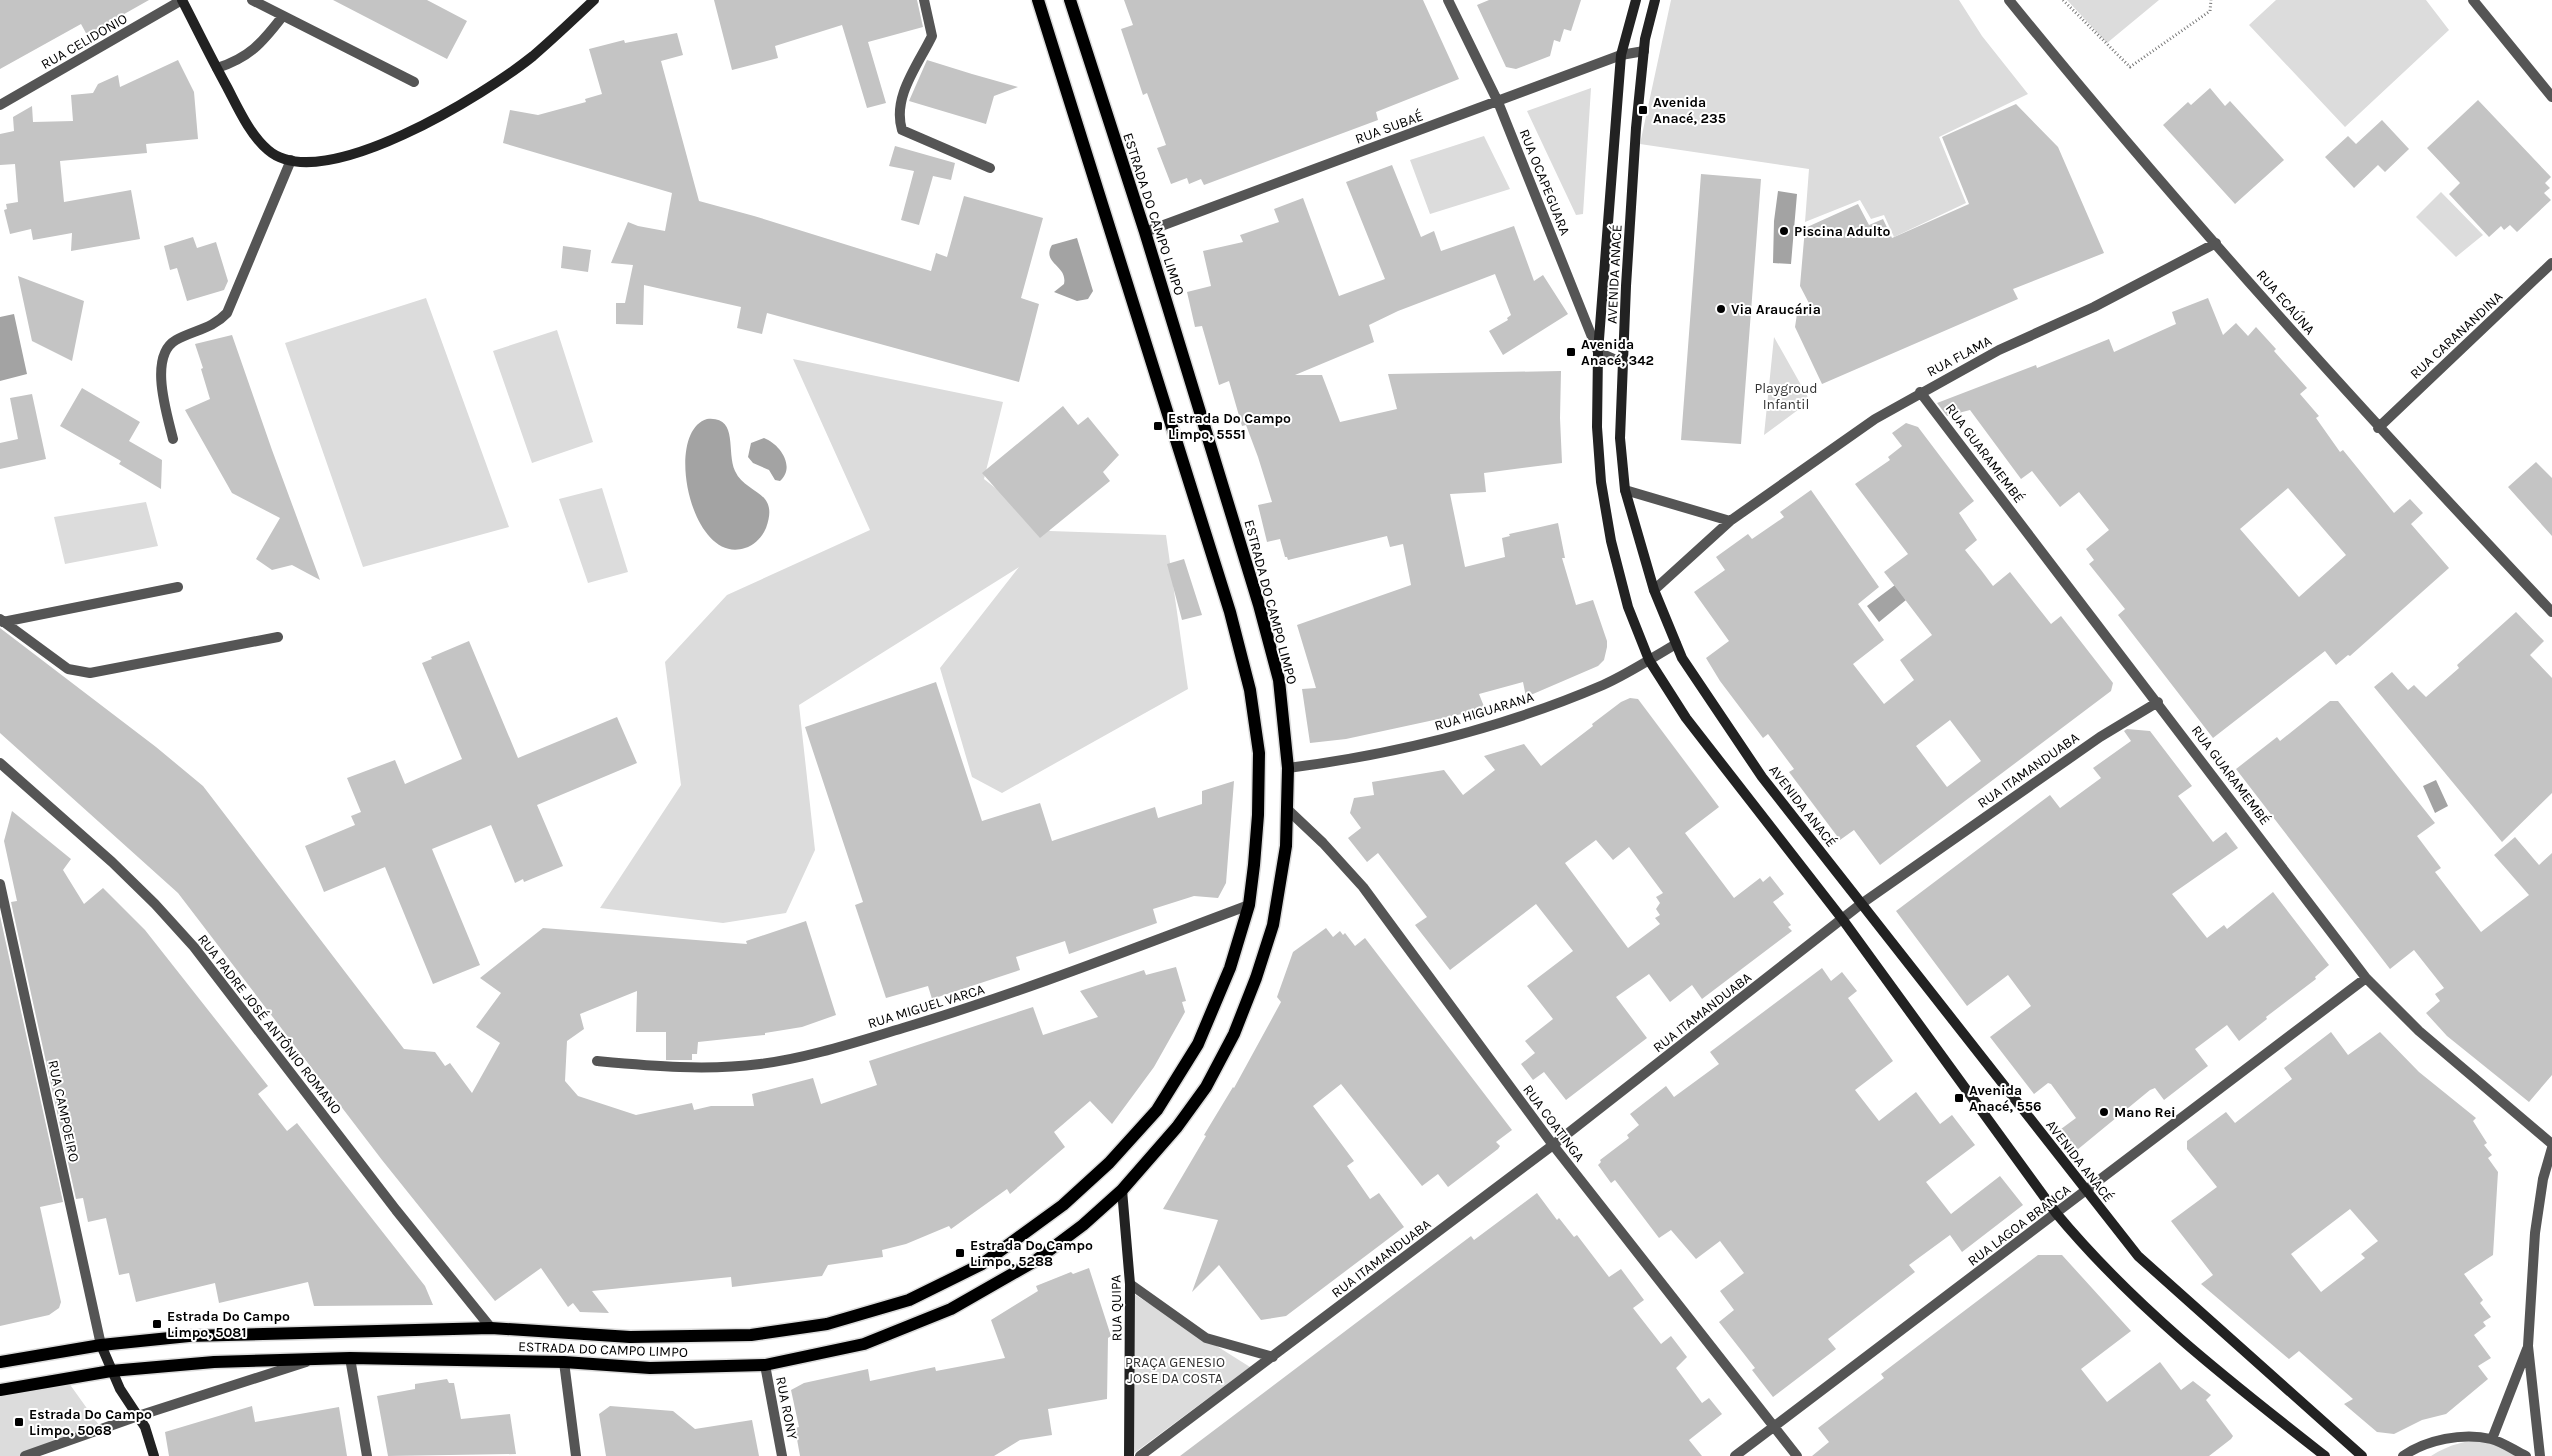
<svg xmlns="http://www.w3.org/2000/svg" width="2552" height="1456" font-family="Karla,sans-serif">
<rect width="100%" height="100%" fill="#fff"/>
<path fill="#dcdcdc" d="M1671,0H1959L1982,36L2028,94L1939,137L1966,203L1894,237L1884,215L1871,219L1860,200L1805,222L1809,169L1640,144Z
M2067,0H2159L2107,43Z
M2276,0H2426L2449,30L2345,127L2249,25Z
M1591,88L1583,214L1576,215L1527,111Z
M1484,136L1510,189L1430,214L1410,160Z
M2441,192L2483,235L2456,257L2416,217Z
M426,298L509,527L363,567L285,343Z
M557,330L593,442L532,463L493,351Z
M1774,337L1810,401L1764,435Z
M793,359L1003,402L984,479L1050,531L1166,535L1188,689L1002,793L972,777L940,668L1019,567L799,705L815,850L786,913L723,923L600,908L681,785L665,662L727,595L870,530Z
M602,488L628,572L588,583L559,499Z
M146,502L158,546L65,564L54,517Z
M1134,1294L1250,1367L1133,1454Z
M66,1379L101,1428L30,1456H0V1391Z
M2489,1439L2522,1456H2431C2450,1444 2467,1440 2489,1439Z"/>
<path fill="#a3a3a3" d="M1778,191L1797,194L1791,264L1773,263L1774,221Z
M1077,238L1093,291L1088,299L1077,301L1054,292L1064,284C1068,265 1041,264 1052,245Z
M14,314L27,374L0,381V317Z
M707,419C739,416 726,451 735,471C746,495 780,490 766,528C762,537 755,545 745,548C691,566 663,432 707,419Z
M764,438C780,444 796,467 780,481L775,480L769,470L753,463L748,457L751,443Z
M1895,585L1906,600L1879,622L1867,606Z
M2436,780L2448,806L2435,813L2423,786Z"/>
<path fill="#c4c4c4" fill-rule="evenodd" d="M0,0H149L87,35L81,24L0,69Z
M333,0H427L467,21L447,59Z
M714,0H917L923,27L868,42L886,103L867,108L842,25L775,46L778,58L732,70Z
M1124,0H1423L1459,79L1376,112L1378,120L1204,185L1201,179L1189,184L1187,178L1171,184L1157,148L1166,145L1147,93L1143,95L1121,29L1133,25Z
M1489,0H1581L1571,31L1564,29L1560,42L1554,40L1550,56L1516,69L1506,67L1477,5Z
M677,33L683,55L661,61L699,201L754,216L931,271L936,253L947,257L964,196L1043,218L1021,298L1039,304L1019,382L767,313L762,334L737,328L741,307L644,285L643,325L616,324V303H625L633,265L611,263L628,222L638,226L665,231L672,193L503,143L510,110L538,115L586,102L585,99L602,94L589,49L624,40L625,43Z
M178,60L194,92L198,139L146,144L147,153L60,161L64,202L131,190L140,239L71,251L72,233L33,240L31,229L10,234L4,210L7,209L6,204L18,202L15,164L0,165V134L14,131L13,117L32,106L33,122L73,121L71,95L93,93L98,84L118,75L120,87Z
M927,60L972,74L1018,87L994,96L986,124L909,101Z
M2210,88L2225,106L2230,101L2284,160L2235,204L2163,125L2188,102L2191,105Z
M2478,100L2551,177L2545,183L2550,188L2544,193L2551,200L2517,232L2510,225L2504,230L2501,226L2489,237L2449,194L2460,183L2427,148Z
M2016,104L2058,147L2104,253L2013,289L2018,299L1822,384L1795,327L1797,314L1812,309L1800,286L1805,228L1858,204L1869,225L1883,219L1892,238L1969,204L1942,137Z
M2382,120L2409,149L2385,172L2378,165L2354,188L2325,157L2348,136L2356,144Z
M895,146L955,163L951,180L933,176L919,225L901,220L914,171L889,166Z
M1392,165L1421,237L1434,231L1441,251L1514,226L1534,281L1543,275L1568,314L1503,355L1489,331L1508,320L1507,318L1511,315L1495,274L1398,311L1369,325L1374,342L1295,375H1322L1340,422L1397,409L1388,374L1561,371L1560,418L1562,463L1484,473L1486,492L1450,494L1465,567L1505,557L1502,538L1510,536L1509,534L1558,523L1565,558H1562L1576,605L1593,600L1607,641V647L1604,660L1598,666L1526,697L1523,682L1479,694L1485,709L1346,739L1310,743L1302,689L1316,688L1297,625L1411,585L1403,544L1390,547L1387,536L1288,560L1287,557H1285L1280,539L1267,542L1258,505L1272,502L1258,457L1246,425L1242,426L1229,381L1219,385L1202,326L1195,327L1187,292L1211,286L1203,251L1243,242L1240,235L1279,222L1274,209L1303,198L1339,296L1385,279L1346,182Z
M1701,174L1761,179L1741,444L1681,440Z
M193,237L197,248L216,242L228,281L224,290L187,301L177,268L170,270L164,246Z
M563,246L591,250L588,272L561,268Z
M18,276L84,301L72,361L32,341Z
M2208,298L2223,335L2236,323L2248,336L2256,327L2276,349L2274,351L2307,388L2300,394L2319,416L2316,418L2340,452L2343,450L2394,513L2410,499L2423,513L2411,524L2449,568L2350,656L2348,655L2336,665L2325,651L2213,738L2118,615L2125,609L2089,564L2094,560L2086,549L2109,530L2079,492L2060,507L2032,471L2021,479L1970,410L1947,416L1937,403L2036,365L2037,368L2109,339L2114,352L2176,324L2172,312ZM2288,488L2346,555L2299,597L2240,529Z
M232,335L272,450L320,580L292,565L272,570L256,559L280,518L232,493L185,410L210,399L201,369L203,368L195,344Z
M82,388L140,422L129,441L162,460L161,489L119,464L121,461L60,426Z
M32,394L46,459L0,469V443L18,439L10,398Z
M1063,406L1078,425L1088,417L1119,455L1103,472L1110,481L1040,538L982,473Z
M1906,423L1918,427L1974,501L1959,513L1977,540L1965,550L1981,570L1993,586L2010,572L2051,624L2061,616L2113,683L2111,691L1880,865L1854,830L1840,840L1789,772L1794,769L1768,734L1763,738L1720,681L1706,658L1729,641L1694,592L1725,570L1716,557L1748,534L1752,539L1784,517L1780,512L1811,490L1879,587L1858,604L1884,640L1853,664L1884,704L1914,680L1900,660L1932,635L1884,572L1908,554L1855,484L1890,460L1888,457L1902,446L1892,433ZM1950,720L1981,761L1947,787L1916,746Z
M2536,462L2552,478V536L2508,487Z
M1184,559L1202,615L1182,620L1167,564Z
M2516,612L2544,641L2530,655L2552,678V793L2502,842L2374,687L2392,672L2408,690L2414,685L2426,697L2459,668L2457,665Z
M0,628L156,747L203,786L404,1049L435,1052L445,1066L450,1063L472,1093L500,1043L476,1027L501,993L480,978L543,928L747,944L746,941L806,921L836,1015L802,1027L765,1033V1035L698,1042L697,1054H692V1060H666V1032H636L637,991L580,1014L584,1029L567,1041L565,1081L578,1096L636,1115L692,1103L694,1110L711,1106H754L752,1094L813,1078L821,1104L877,1085L869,1061L1033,1007L1043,1035L1098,1017L1080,991L1144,970L1146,975L1176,967L1186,1001L1182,1002L1185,1012L1154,1067L1112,1124L1090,1101L1054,1132L1065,1147L1010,1194L1007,1189L951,1229L949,1226L906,1244L882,1250L883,1257L828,1265L822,1276L732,1287L731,1277L592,1291L609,1313L580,1312L573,1303L568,1307L541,1268L495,1301L382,1160L178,893L0,733Z
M469,641L518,758L617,717L637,763L537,805L563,866L524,882L523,879L515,883L491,825L432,849L480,965L433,984L385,867L324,892L305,846L355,825L351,816L361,812L347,778L395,760L405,784L462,759L422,663L432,659L431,657Z
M936,682L982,821L1040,803L1052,841L1155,807L1158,818L1202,804V791L1234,781L1226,883L1218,898L1194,896L1153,909L1157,923L1069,954L1065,941L1016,957L1020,970L932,999L928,986L886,998L855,905L863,902L805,727Z
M1630,698L1638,699L1719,807L1685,833L1734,898L1760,878L1763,882L1770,876L1784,894L1773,902L1791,925L1788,927L1792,931L1702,999L1692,985L1670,1002L1649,974L1616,997L1647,1038L1566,1100L1544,1072L1533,1080L1521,1064L1535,1053L1525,1041L1553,1019L1527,986L1573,951L1536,904L1450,970L1415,925L1427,917L1378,853L1367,862L1348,838L1361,828L1350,813L1354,798L1374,795L1372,782L1444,770L1463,795L1495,770L1484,756L1524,744L1541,766L1593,726L1592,724L1621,702ZM1596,840L1613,860L1629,847L1663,893L1656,897L1660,903L1656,909L1660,915L1655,918L1660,924L1628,948L1565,863Z
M2330,701H2338L2435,823L2417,836L2441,868L2435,872L2481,932L2529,895L2494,855L2515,837L2539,865L2552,853V1075L2529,1102L2447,1036L2426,1013L2440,1001L2435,994L2444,988L2414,950L2390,969L2236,769L2277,737L2280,741Z
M2127,729L2150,731L2192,786L2178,796L2213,842L2226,832L2238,848L2172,894L2207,938L2224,925L2227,929L2273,892L2329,965L2315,977L2316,979L2266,1017L2267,1019L2239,1041L2227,1025L2195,1049L2208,1066L2164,1100L2155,1088L2150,1090L2077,1150L2061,1129L2076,1118L2051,1084L2048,1083L2034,1094L1990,1037L2031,1006L2008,975L1967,1006L1896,911L2050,795L2060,808L2101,778L2093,768L2131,741L2124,731Z
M12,811L71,859L63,870L84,904L103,888L145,930L268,1086L258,1094L287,1131L297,1123L425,1286L433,1305L314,1306L308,1282L219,1303L215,1283L136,1302L129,1273L119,1275L106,1218L88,1222L83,1198L76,1199L11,902L17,901L4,841Z
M0,916L63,1202L40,1207L61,1302L59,1308L49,1315L0,1326Z
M1326,928L1333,937L1340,931L1343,935L1345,933L1355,946L1365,938L1512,1130L1496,1142L1500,1146L1498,1149L1448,1187L1438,1174L1422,1186L1341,1084L1313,1106L1354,1161L1347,1166L1370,1199L1379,1193L1404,1227L1286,1316L1261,1320L1219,1265L1192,1292L1218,1220L1163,1209L1206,1136L1204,1135L1233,1087L1234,1088L1281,1002L1277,997L1293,952Z
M1822,968L1831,981L1842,972L1857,991L1848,998L1893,1061L1855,1090L1879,1121L1916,1092L1940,1124L1952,1115L1975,1145L1926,1182L1951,1214L2000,1176L2023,1205L1962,1252L1950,1235L1909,1265L1915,1272L1828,1339L1836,1349L1773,1397L1752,1370L1755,1368L1719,1322L1734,1310L1720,1291L1744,1273L1720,1241L1696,1259L1671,1230L1659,1238L1615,1180L1611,1183L1598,1165L1601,1162L1600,1160L1629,1138L1627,1135L1639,1125L1630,1114L1666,1086L1674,1097L1719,1064L1710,1052Z
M2331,1032L2348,1055L2380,1032L2419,1072L2476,1118L2473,1121L2487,1143L2484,1145L2492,1155L2488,1158L2498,1172L2493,1255L2464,1274L2483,1300L2480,1303L2491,1317L2483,1322L2486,1326L2474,1335L2491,1358L2478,1366L2488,1379L2446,1414L2422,1420L2394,1434L2377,1432L2344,1404L2353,1399L2299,1351L2289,1359L2201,1284L2213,1275L2171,1221L2217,1187L2187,1149V1141L2226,1112L2235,1123L2292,1079L2284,1068ZM2350,1209L2378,1241L2361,1254L2365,1258L2321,1292L2291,1254Z
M1537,1193L1557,1220L1559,1218L1574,1237L1577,1235L1609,1277L1621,1269L1644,1300L1633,1308L1661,1344L1671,1336L1687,1357L1676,1368L1702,1403L1709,1398L1722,1414L1689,1440L1702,1456H1180L1471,1236L1474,1240Z
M2038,1255H2062L2131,1331L2081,1369L2107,1402L2160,1362L2181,1390L2193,1381L2211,1395L2206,1400L2233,1436L2231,1439L2209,1456H1812L1829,1442L1818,1428L1884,1378L1881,1374Z
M1089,1268L1111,1336L1108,1338L1107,1399L1048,1409L1052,1435L1020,1440L994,1456H800L795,1428L799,1427L791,1390L804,1383L868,1369L870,1381L935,1367L936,1371L1005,1358L991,1320L1038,1291L1036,1286L1071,1272L1073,1274Z
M447,1379L449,1383H454L461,1419L510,1414L516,1454L388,1456L377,1396L415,1389V1384Z
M252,1406L255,1422L339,1407L347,1456H169L165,1432Z
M610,1406L673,1411L695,1429L752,1420L759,1456H606L599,1414Z"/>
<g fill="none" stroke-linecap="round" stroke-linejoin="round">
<g stroke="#dbdbdb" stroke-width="15">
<path id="primary" d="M0,1362L101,1345L189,1336L491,1328L630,1337L751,1335L827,1324L909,1300L982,1264L1063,1205L1109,1163L1157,1110L1198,1044L1230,968L1249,905L1254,865L1258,815L1259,753L1250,690L1230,612L1038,0
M0,1390L111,1371L214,1362L350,1358L564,1362L650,1368L765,1365L864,1344L951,1309L1035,1261L1083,1225L1122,1190L1177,1127L1206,1087L1234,1034L1256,978L1273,925L1286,846L1288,768L1279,680L1259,605L1145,232L1070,0"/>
</g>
<path stroke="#777" stroke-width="3" stroke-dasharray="1 2.5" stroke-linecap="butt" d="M2063,0L2130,67L2210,11L2211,0"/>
<path stroke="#555" stroke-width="10" d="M173,439C167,414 148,356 176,340C194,330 212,329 227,313L291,160"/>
<path stroke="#555" stroke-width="10" d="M252,0L414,82
M924,0L932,36C918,65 892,97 902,130L990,168
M1448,0L1498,102L1598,352L1623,363
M2009,0C2181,212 2365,414 2552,612
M2473,0L2552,97
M217,68C249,58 262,43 282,17
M0,105L182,0
M1145,232L1621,55L1644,51
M1920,392L2366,978L2419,1031L2552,1144
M2378,428L2552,263
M1625,490L1730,521
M1654,590L1730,521L1875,419L1999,350L2094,307L2216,243
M0,619L68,669L90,673L278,637
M3,622L178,587
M0,763L112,862L155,904L194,947L396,1210L491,1328
M1288,768C1396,754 1503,728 1603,685C1628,674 1652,658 1676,644
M1287,809L1323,843L1363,887L1553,1145L1797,1456
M0,884L101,1345
M597,1061C652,1066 705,1071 760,1064C808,1058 856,1042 903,1028C1020,993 1134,948 1249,905
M1130,1284L1206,1338L1273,1357
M350,1358L367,1456
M564,1362L576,1456
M765,1365L782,1456
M2492,1439L2527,1349
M25,1456L138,1416L306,1362
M1140,1456L1553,1145L1861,904L2100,737L2158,702
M1735,1456L2366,978
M2403,1456C2426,1440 2463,1432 2491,1439C2503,1442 2515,1451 2526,1456
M2540,1456L2528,1346L2535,1233L2543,1179L2552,1148"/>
<path stroke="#222" stroke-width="10" d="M182,0C197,29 211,58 227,87C238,108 250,135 268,150C322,197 487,93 533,56C554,38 574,19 594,0
M1636,0L1621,55L1598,352L1597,427L1601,482L1611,541L1628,607L1649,660L1686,718L1843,920L2056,1213C2135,1308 2228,1380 2325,1456
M1655,0L1645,39L1636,128L1626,286L1620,438L1625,490L1654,590L1682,658L1762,777L2138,1256L2362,1456
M1122,1190L1130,1284L1129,1456
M101,1345L120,1389L145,1427L154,1456"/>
<use href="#primary" stroke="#000" stroke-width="12"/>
</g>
<g fill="#000" stroke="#fff" stroke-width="2">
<rect x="1638" y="105" width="10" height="10" rx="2.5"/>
<circle cx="1784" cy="231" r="5"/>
<circle cx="1721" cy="309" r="5"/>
<rect x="1566" y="347" width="10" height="10" rx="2.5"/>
<rect x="1153" y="421" width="10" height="10" rx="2.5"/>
<rect x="1954" y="1093" width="10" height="10" rx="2.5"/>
<circle cx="2104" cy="1112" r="5"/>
<rect x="955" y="1248" width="10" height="10" rx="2.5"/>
<rect x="152" y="1319" width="10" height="10" rx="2.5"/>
<rect x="14" y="1417" width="10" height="10" rx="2.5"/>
</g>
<g text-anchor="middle" stroke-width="4" stroke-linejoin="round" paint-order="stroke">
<g font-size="14" fill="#000" stroke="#fff">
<text transform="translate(84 41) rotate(-30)" y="5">RUA CELIDONIO</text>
<text transform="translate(1389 127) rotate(-20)" y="5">RUA SUBAÉ</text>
<text transform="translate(1545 182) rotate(68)" y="5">RUA OCAPEGUARA</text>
<text transform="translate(1154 214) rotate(72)" y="5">ESTRADA DO CAMPO LIMPO</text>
<text transform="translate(1614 274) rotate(-87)" y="5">AVENIDA ANACÉ</text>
<text transform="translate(2286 302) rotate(49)" y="5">RUA ECAÚNA</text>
<text transform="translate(2456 335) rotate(-43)" y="5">RUA CARANANDINA</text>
<text transform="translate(1959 356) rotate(-28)" y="5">RUA FLAMA</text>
<text transform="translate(1985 453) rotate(53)" y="5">RUA GUARAMEMBÉ</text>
<text transform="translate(1271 602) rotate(75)" y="5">ESTRADA DO CAMPO LIMPO</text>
<text transform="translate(1484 711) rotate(-17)" y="5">RUA HIGUARANA</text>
<text transform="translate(2028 770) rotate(-35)" y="5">RUA ITAMANDUABA</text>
<text transform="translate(2231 775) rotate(53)" y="5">RUA GUARAMEMBÉ</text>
<text transform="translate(1803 806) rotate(52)" y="5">AVENIDA ANACÉ</text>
<text transform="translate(926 1006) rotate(-17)" y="5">RUA MIGUEL VARCA</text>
<text transform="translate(1702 1012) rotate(-38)" y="5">RUA ITAMANDUABA</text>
<text transform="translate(270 1024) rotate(52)" y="5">RUA PADRE JOSÉ ANTÔNIO ROMANO</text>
<text transform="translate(64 1111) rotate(78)" y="5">RUA CAMPOEIRO</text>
<text transform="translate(1554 1123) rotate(53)" y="5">RUA COATINGA</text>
<text transform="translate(2080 1161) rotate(52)" y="5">AVENIDA ANACÉ</text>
<text transform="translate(2019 1225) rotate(-37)" y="5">RUA LAGOA BRANCA</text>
<text transform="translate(1381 1258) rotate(-37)" y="5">RUA ITAMANDUABA</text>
<text transform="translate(1116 1308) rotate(-91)" y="5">RUA QUIPA</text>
<text transform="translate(603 1349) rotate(2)" y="5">ESTRADA DO CAMPO LIMPO</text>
<text transform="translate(787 1408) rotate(79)" y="5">RUA RONY</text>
</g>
<g font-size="14" font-weight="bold" fill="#000" stroke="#fff" text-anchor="start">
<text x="1653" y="107">Avenida<tspan x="1653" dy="16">Anacé, 235</tspan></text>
<text x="1794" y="236">Piscina Adulto</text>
<text x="1731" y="314">Via Araucária</text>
<text x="1581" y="349">Avenida<tspan x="1581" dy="16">Anacé, 342</tspan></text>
<text x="1168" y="423">Estrada Do Campo<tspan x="1168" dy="16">Limpo, 5551</tspan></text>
<text x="1969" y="1095">Avenida<tspan x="1969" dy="16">Anacé, 556</tspan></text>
<text x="2114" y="1117">Mano Rei</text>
<text x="970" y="1250">Estrada Do Campo<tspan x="970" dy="16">Limpo, 5288</tspan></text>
<text x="167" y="1321">Estrada Do Campo<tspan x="167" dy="16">Limpo, 5081</tspan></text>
<text x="29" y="1419">Estrada Do Campo<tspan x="29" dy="16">Limpo, 5068</tspan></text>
</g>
<g font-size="14" fill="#333" stroke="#fff">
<text x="1786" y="393">Playgroud<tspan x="1786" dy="16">Infantil</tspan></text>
<text x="1175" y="1367">PRAÇA GENESIO<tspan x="1175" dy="16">JOSE DA COSTA</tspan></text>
</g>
</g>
</svg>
